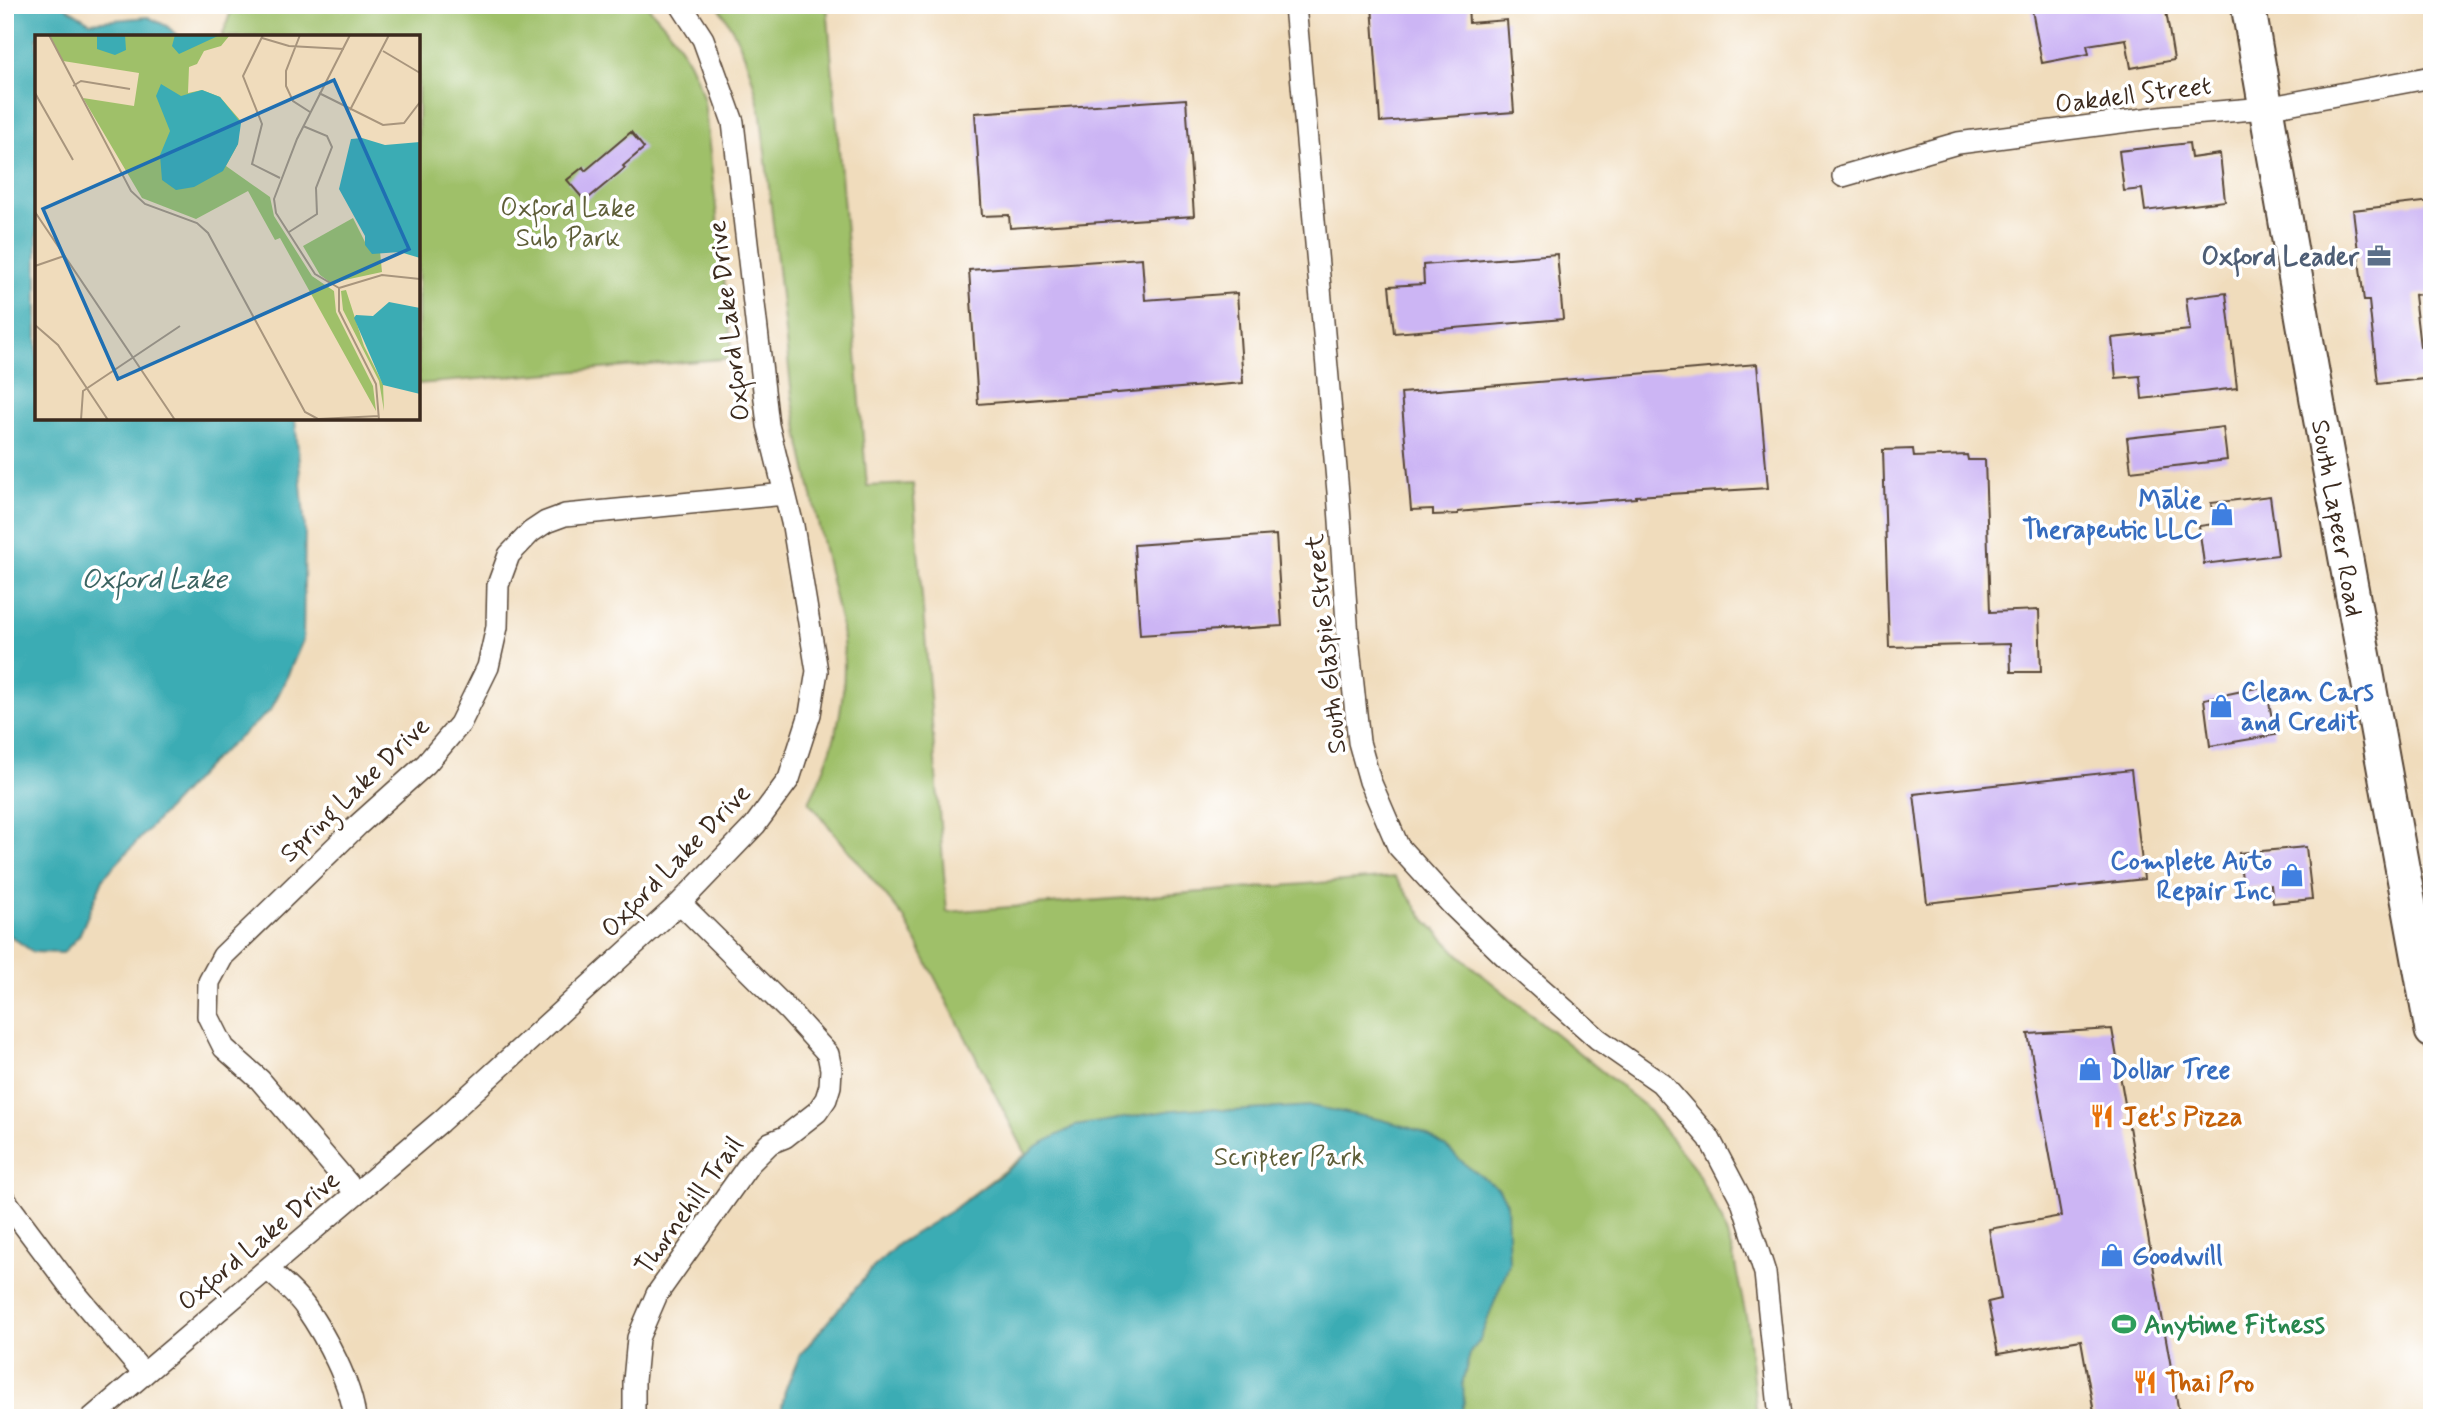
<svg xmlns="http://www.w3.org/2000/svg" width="2437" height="1423" font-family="Mynerve,sans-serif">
<rect width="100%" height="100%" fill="#fff"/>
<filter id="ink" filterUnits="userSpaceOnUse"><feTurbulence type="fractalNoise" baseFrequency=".0143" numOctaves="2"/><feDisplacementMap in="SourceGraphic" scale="14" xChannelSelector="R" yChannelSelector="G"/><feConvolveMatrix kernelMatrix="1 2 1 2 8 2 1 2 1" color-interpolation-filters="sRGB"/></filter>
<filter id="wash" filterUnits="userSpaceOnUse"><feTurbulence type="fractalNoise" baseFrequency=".00686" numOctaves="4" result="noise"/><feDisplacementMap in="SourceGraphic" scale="28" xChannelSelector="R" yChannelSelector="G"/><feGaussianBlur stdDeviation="1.57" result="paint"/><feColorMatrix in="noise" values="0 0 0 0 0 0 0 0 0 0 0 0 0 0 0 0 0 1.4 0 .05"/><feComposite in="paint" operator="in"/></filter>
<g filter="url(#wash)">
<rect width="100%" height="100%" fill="#f0dcbc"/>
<path fill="#9fc069" stroke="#6d7544" stroke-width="2" d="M233,5H646C674,32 694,64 704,101L733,358L418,384V37H222Z
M717,5H827L867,486L913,484L947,912L1395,877L1425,919L1465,961L1645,1106L1694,1167L1722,1220L1733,1255L1747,1321L1757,1418H780L785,1391L800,1355L872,1269L898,1244L951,1211L1026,1154L904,918L809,802C838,743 849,696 842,629L801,447L792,395L761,116C753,75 742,39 717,5Z"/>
<path fill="#3bacb4" stroke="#3b6b69" stroke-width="2" d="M5,5H62L90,22L148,17L167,26L179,37H37V418H295L305,528L303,640L286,679L271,710L212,761L104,877L79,936L63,953L33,952L5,932Z
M1311,1106L1383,1120L1420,1131L1445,1146L1467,1166L1499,1189L1507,1203L1509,1264L1479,1342L1471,1351L1466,1368L1463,1381L1464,1402L1460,1418H780L785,1391L800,1355L872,1269L898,1244L951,1211L1017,1163L1035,1147L1075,1126L1173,1110L1203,1108L1233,1111Z"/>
<g id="blocks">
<path fill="#ccb5f4" d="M1372,5H1468L1469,23L1507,20L1514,112L1380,122Z
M2031,5H2165L2174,60L2131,68L2126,39L2087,45L2089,54L2042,63Z
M1186,99L1194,216L1010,228L1009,215L982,216L975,113Z
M631,132L644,148L623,166L625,168L585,201L567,180L583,167L585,171Z
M2189,143L2191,158L2220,154L2225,201L2145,211L2142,189L2124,191L2119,151Z
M2432,201V293L2414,295L2420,347L2432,346V378L2378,384L2369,301H2364L2353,210Z
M1557,254L1563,319L1394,333L1389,286L1424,284L1423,265Z
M1142,258L1145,300L1237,293L1243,383L978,404L969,270Z
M2226,293L2237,388L2142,399L2140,376L2116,378L2112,338L2190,330L2186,298Z
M1757,364L1768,488L1636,496V498L1502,508L1458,512V514L1433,515V509L1411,510L1401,393Z
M2223,427L2227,460L2131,471L2127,438Z
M1913,449L1914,457L1967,455L1968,460H1985L1990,612L2039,610L2041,672H2011L2010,644L1889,647L1883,450Z
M2270,496L2278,555L2204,564L2199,526L2214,524L2211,503Z
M1276,535L1282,626L1140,635L1134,545Z
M2266,686L2275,735L2210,746L2204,699Z
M2131,770L2144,879L1927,903L1914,794Z
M2306,847L2312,899L2273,903L2271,885L2243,888L2239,853Z
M2112,1029L2163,1322L2180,1418H2095L2081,1340L1998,1354L1988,1302L2001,1299L1989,1229L2061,1216L2028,1034Z"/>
</g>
</g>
<g filter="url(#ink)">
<use href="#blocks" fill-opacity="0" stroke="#564536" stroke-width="2"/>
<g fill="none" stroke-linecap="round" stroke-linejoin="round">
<g stroke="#564536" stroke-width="24">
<path id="street" d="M1295,5L1338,492L1348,637L1359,742L1370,781L1398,846L1451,904L1509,960L1598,1039L1661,1083L1709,1138L1742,1201L1765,1273L1780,1418
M1843,176L1958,143L2168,116L2266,108L2432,77
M356,1193L260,1080L224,1048L208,1016L209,982L223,956L358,825L426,764L460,724L488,667L497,627L498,585L509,555L531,532L546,522L565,515L785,494
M5,1200L71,1288L144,1374
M268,1269C280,1281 296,1293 306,1308C326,1337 351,1383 355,1418
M92,1418L440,1122L680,903L755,825L789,779L810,714L817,671L793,526L768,425L733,122L703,39L681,5
M634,1418V1381L638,1338L657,1294L750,1163L770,1143L785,1137L817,1112L826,1099L830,1086L831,1069L828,1054L789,1011L680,903"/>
</g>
<g stroke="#564536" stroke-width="37">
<path id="primary" d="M2248,5L2317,400L2432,1031"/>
</g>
<use href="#street" stroke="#fff" stroke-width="21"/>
<use href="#primary" stroke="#fff" stroke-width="33"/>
</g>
</g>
<defs>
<g id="office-bare" transform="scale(1.89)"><path d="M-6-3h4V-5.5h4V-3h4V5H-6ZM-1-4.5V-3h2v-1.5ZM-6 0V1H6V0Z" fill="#5c6f8a" stroke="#fff" stroke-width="2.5" paint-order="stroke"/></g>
<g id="shop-bare" transform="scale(1.89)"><path d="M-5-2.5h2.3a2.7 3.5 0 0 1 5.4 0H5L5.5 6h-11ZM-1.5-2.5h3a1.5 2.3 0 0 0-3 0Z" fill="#3f7fe0" stroke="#fff" stroke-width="2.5" paint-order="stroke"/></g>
<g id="restaurant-bare" transform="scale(1.89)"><path d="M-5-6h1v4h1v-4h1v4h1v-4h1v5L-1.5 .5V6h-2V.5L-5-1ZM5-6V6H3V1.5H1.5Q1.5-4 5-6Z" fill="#e8710a" stroke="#fff" stroke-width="2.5" paint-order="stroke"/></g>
<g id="stadium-bare" transform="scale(1.89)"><path d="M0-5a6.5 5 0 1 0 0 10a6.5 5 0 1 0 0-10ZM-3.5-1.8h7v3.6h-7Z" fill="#2e9e5b" stroke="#fff" stroke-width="2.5" paint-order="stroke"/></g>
</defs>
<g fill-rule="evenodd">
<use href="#office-bare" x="2379" y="256"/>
<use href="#shop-bare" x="2222" y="514"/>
<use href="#shop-bare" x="2221" y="706"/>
<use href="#shop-bare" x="2292" y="875"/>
<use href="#shop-bare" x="2090" y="1069"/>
<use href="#restaurant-bare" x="2102" y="1116"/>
<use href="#shop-bare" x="2112" y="1255"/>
<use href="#stadium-bare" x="2124" y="1324"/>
<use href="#restaurant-bare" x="2145" y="1382"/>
</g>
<g text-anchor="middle" stroke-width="7" stroke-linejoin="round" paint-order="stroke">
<g font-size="26" fill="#3b2a1e" stroke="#fff">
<text transform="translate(2133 94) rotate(-7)" y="9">Oakdell Street</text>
<text transform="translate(728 321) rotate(-97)" y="9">Oxford Lake Drive</text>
<text transform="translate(2338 518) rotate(80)" y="9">South Lapeer Road</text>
<text transform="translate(1325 644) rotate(-96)" y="9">South Glaspie Street</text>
<text transform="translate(354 789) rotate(-44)" y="9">Spring Lake Drive</text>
<text transform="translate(675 860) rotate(-46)" y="9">Oxford Lake Drive</text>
<text transform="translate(688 1205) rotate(-54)" y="9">Thornehill Trail</text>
<text transform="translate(258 1240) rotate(-40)" y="9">Oxford Lake Drive</text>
</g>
<g font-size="26" fill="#5e5e38" stroke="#fff">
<text x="568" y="216">Oxford Lake<tspan x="568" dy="30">Sub Park</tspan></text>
<text x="1289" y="1165">Scripter Park</text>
</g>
<g font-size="26" font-weight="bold" fill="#4e5e75" stroke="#fff" text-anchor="end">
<text x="2359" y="265">Oxford Leader</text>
</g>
<g font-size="26" font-weight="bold" fill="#366cbe" stroke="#fff" text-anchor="start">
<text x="2202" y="508" text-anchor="end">Mālie<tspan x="2202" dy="30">Therapeutic LLC</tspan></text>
<text x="2241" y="700">Clean Cars<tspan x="2241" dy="30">and Credit</tspan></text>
<text x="2272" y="869" text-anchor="end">Complete Auto<tspan x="2272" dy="30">Repair Inc</tspan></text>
<text x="2110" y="1078">Dollar Tree</text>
<text x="2132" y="1264">Goodwill</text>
</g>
<g font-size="26" font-weight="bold" fill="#c56008" stroke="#fff" text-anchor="start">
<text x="2122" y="1125">Jet's Pizza</text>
<text x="2165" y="1391">Thai Pro</text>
</g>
<g font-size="26" font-weight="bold" fill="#27864d" stroke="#fff" text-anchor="start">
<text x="2144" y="1333">Anytime Fitness</text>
</g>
<g font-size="28" font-style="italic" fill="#3b6462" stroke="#fff">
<text x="154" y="588">Oxford Lake</text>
</g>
</g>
<g transform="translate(35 35)">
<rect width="385" height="385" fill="#f0dcbc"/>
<path d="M14,0H195L186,11L169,16L162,29L154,32L153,58L167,55L185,62L205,85L203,109L191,131L235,162L239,181L277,241L299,256L301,277L338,351L341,376L245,203L240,205L213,156L161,184L107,163L48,63L99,71L104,38L28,26ZM318,183L330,207L345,216L347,237L296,248L285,240L268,211ZM311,255L329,311L348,349L349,376L344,346L308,275L306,256Z" fill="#9fc069"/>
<path d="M62,0H90L91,15L80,20L62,14ZM140,0H185L144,19L137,11ZM126,49L146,61L167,55L185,62L206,88L203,109L188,136L159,152L141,155L127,145L125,120L135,96L121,61ZM327,103L350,110L385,107V223L365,217L337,219L330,210V201L304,154L316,104ZM354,267L385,273V359L348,350L319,283L321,280L338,281Z" fill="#3bacb4"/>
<path fill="none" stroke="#a8957d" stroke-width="2" d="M14,0L96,156L110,169L162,188L173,198L270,377L283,384L344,381M228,0L208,41L227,89L217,129L245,143M265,0L251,36V51L258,66L275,77M315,0L262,104L239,164L241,178L280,239L304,253V276L341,349L344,385M227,3L254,11L309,14M348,16L385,38M38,51L46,46L95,54M0,58L38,125M284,58L348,90L369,88L385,67M315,75L354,0M0,177L140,385M254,197L282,179L281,153L297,112L292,101L268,91M0,231L29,221M304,253L347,240L385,244M0,290L23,310L73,385M46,385L48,356L145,291"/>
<path fill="#1f6fb2" fill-opacity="0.15" stroke="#1f6fb2" stroke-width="3.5" d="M299,45L374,214L83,344L8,174Z"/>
<rect width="385" height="385" fill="none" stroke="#3b2a1e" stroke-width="3.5"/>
</g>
<rect width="2437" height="1423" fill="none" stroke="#fff" stroke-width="28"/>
</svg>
